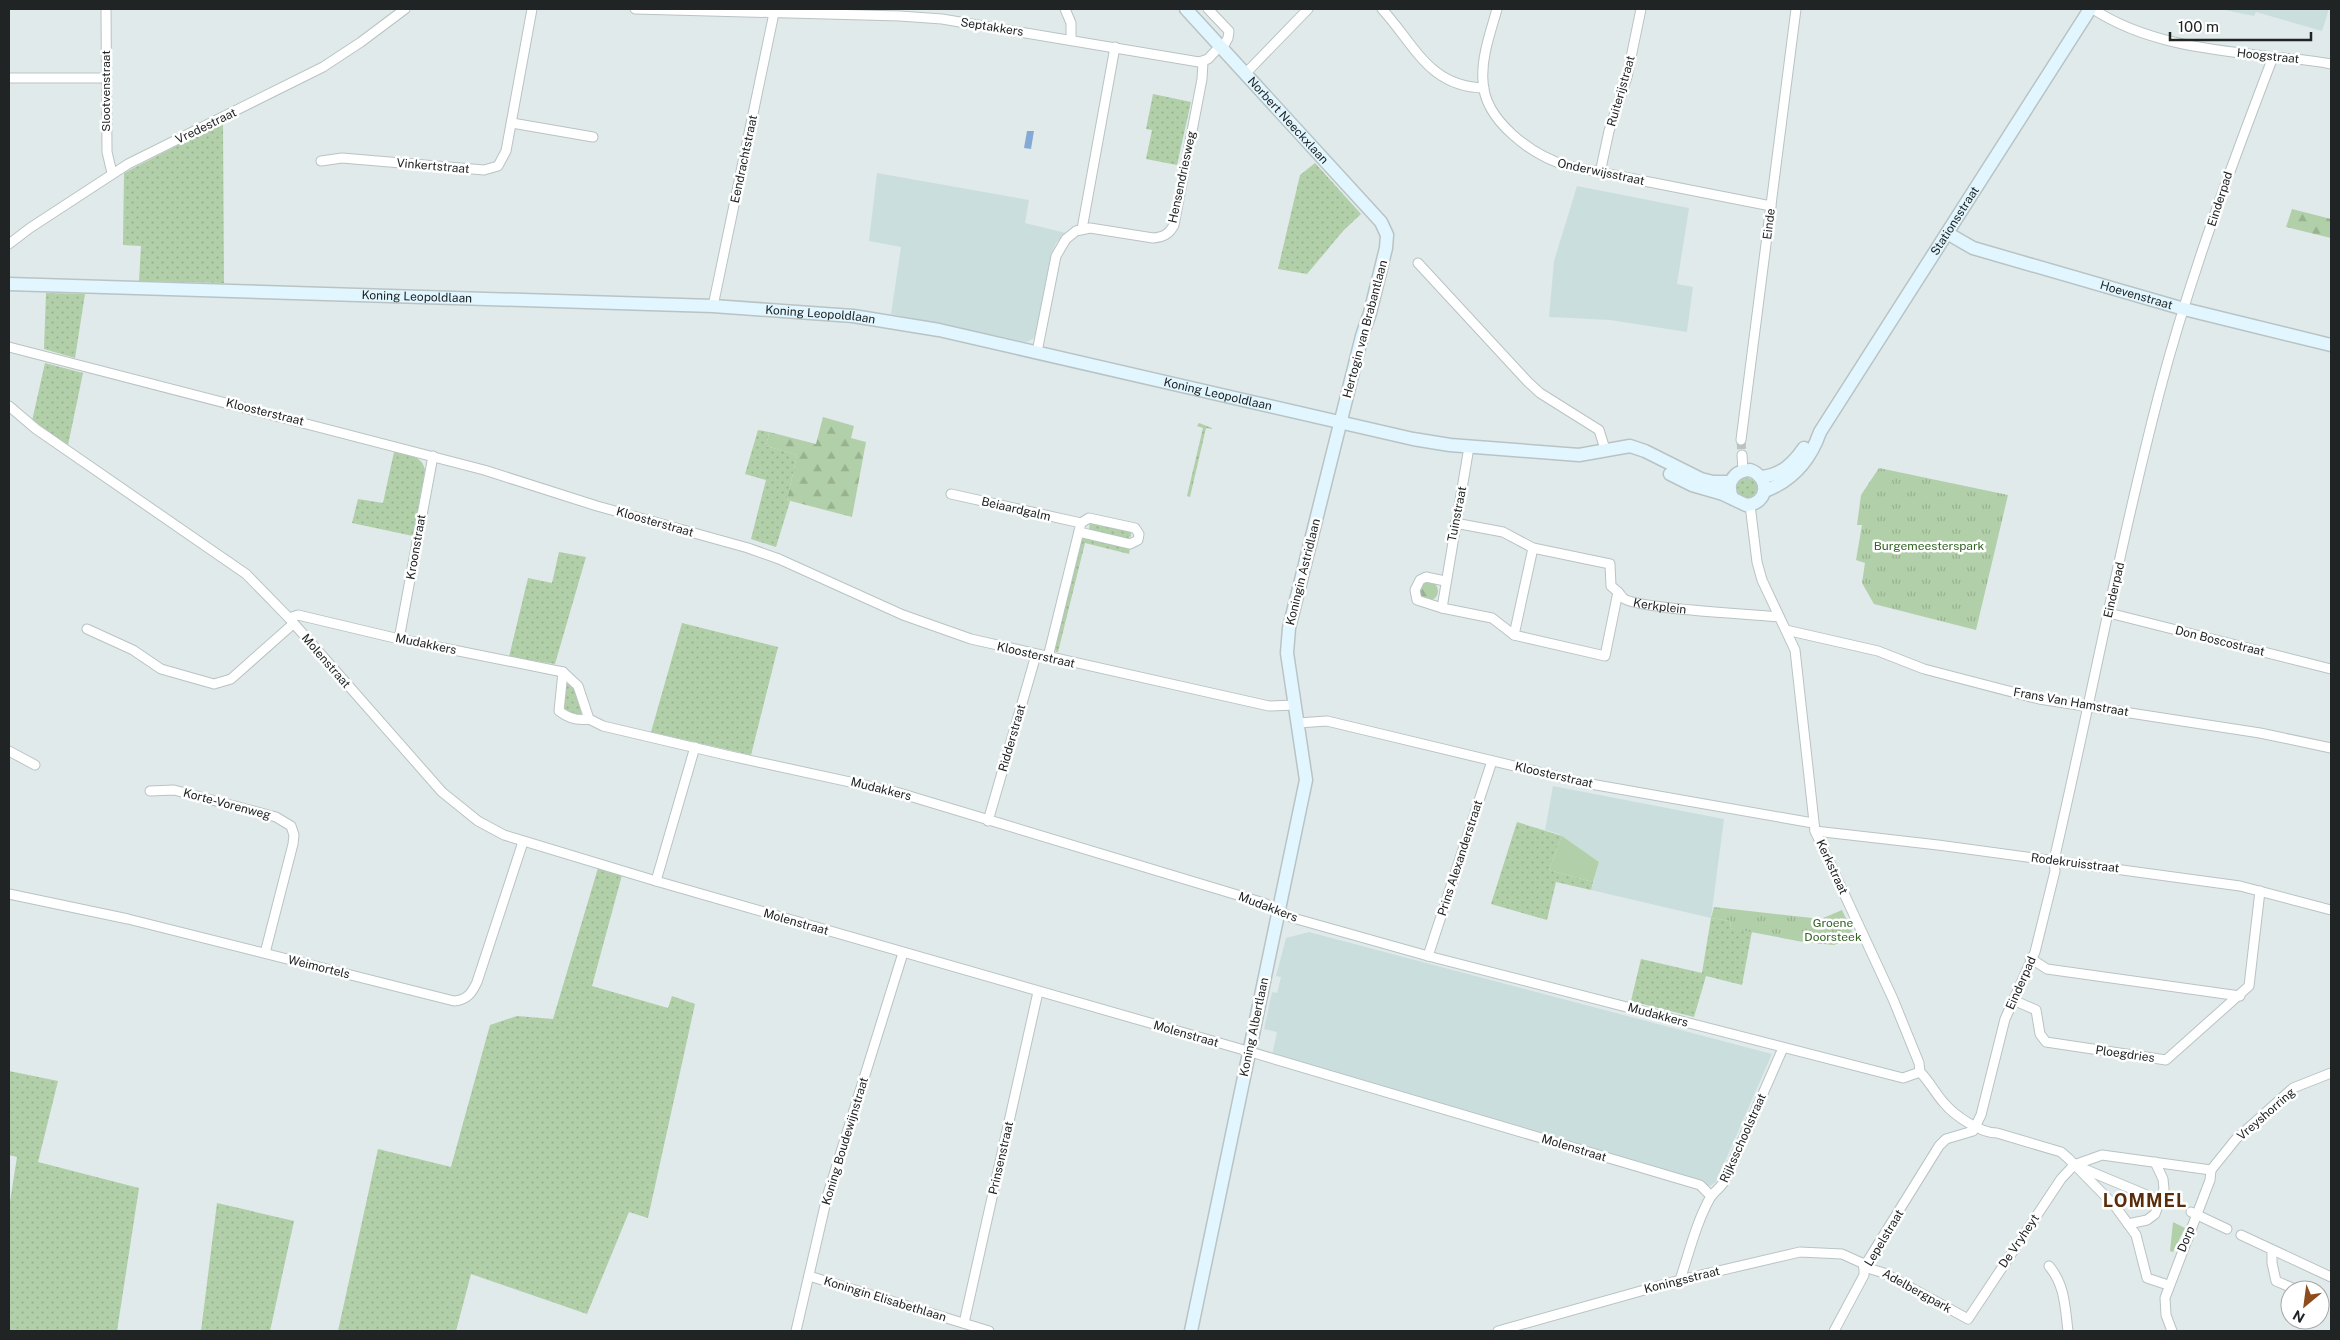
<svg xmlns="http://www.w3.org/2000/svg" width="2340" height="1340" font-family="'Public Sans',sans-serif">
<defs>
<pattern id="grass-dots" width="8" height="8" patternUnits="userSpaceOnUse" patternTransform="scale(1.25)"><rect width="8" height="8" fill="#b1cfa8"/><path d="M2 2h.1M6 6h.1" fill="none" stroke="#98b290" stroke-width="1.8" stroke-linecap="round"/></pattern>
<pattern id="forest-firs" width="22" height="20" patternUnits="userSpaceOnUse" patternTransform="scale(1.25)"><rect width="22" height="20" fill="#b1cfa8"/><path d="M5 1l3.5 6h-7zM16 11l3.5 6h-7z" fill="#98b290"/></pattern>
<pattern id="park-tufts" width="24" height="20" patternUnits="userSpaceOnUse" patternTransform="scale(1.25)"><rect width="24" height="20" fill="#b1cfa8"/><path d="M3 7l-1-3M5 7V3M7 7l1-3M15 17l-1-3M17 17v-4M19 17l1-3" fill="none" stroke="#98b290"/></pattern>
</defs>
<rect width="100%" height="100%" fill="#e0eaea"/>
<path fill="#cbdede" d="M2220,9H2329L2322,31L2256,12L2254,16Z
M877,173L1029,200L1025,223L1066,233L1056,243L1051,254L1037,330L1033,339L1026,342L891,314L901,247L869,241Z
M1577,186L1689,208L1677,284L1693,287L1687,332L1610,320L1549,317L1554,261Z
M1553,786L1724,819L1711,918L1591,890L1599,862L1559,834L1545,830Z
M1309,932L1449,969L1772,1054L1716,1182L1710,1186L1706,1185L1272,1055L1277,1032L1264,1029L1272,992L1277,993L1281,977L1276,976L1286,938Z"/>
<path fill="url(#grass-dots)" d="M1153,94L1191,102L1177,165L1146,159L1152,130L1146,129Z
M223,122L224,283L139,281L141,246L123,245L124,173Z
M1315,163L1361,214L1343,231L1307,274L1278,269L1300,175Z
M46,293L85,294L75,358L44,349Z
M45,363L83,373L68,445L32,421Z
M1199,423L1212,428V429L1206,428L1190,497L1187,496L1203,428L1197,426Z
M758,430L769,432L766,446L797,455L787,500L790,501L776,547L751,539L766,480L745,474Z
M394,452C407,455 422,455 425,470L413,536L352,523L358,499L383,503Z
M1737 488a10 10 0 1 1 20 0a10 10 0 1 1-20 0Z
M1094,522L1128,529L1131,533V536L1127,539L1094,532L1089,529L1090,523Z
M1082,537L1130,549L1129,554L1085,543L1058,652H1056L1055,650V643Z
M559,552L586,557L555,664L509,657L528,578L552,583Z
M682,623L778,647L751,755L651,732Z
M568,680L575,690L582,713L580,716L566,712L563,706L566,682Z
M1517,822L1562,836L1549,870L1593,882L1591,890L1556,882L1547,920L1491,904Z
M598,868L622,875L592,986L668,1008L672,996L695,1004L648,1218L629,1212L587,1314L471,1274L456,1331H338L378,1149L451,1167L490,1025L517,1016L553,1019Z
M1711,918L1731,921L1730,928L1752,931L1742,985L1706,976L1694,1017L1631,1001L1641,959L1702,973Z
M9,1071L58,1081L38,1162L139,1188L117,1331H9V1208L17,1157L9,1155Z
M217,1203L294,1221L270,1331H201Z"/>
<path fill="url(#forest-firs)" d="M2292,209L2331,219V238L2286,227Z
M823,417L854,426L851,438L866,442L852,517L787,500L797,455L766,446L769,432L816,444Z
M1418 591a10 10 0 1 1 20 0a10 10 0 1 1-20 0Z"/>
<path fill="url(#park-tufts)" d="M1879,468L2008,495L1976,630L1874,604L1862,583L1865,563L1856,560L1862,525H1857L1861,495Z
M1714,907L1821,919L1842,910L1854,936L1834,945L1803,942L1730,928L1731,921L1711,918Z
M2173,1222L2185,1228L2173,1252L2170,1251Z"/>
<path fill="#b1cfa8" d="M1562,836L1599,862L1593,882L1549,870Z"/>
<path fill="#84a9d7" d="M1027,131H1034L1031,149L1024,148Z"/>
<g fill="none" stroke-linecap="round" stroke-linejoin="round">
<path stroke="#bac2c2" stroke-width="9" stroke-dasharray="9 4.5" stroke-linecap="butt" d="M1741,440L1742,455"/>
<g stroke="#b9c3c3" stroke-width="11">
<g id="street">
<path d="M106,9L107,152L112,173"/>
<path d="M635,9L900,16L942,19L1199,62L1208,59L1220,46"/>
<path d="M1065,9L1071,23V40"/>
<path d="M1208,9L1229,31L1228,38L1222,49"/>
<path d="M1382,9C1415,45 1429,87 1484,88"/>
<path d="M1497,9C1491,31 1481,57 1483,81C1484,121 1533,156 1568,166L1771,206"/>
<path d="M2093,9C2146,44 2213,50 2274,57C2293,59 2312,60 2331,64"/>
<path d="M1245,74L1308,9"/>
<path d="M9,78H106"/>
<path d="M512,123L593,137"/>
<path d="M321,161L342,158L484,170L498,166L506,151L532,9"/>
<path d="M1600,173L1609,131L1627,77L1641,9"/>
<path d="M1082,229L1115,47"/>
<path d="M9,244L30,228L128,164L323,67L361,42L405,9"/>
<path d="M1418,263L1528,382L1540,393L1599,430L1605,449"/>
<path d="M713,306L774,13"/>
<path d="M9,347L484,470L597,506L748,548L779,559L903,615L971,639L1269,706L1295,705"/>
<path d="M1037,352L1056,256L1066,239L1076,231L1090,228L1153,238C1164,237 1169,234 1174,225L1202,79L1203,62"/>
<path d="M9,406L36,429L246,574L289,618L442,792L478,821L504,835L656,881L1237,1048L1700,1185L1711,1196"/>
<path d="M1741,440L1796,9"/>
<path d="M1742,455L1743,470"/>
<path d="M951,494L1081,523L1048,657"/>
<path d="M1750,505L1757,562L1762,580L1795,650L1815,831L1893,999L1919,1063L1920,1072C1930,1082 1935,1093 1944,1103C1955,1116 1980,1133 1997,1133L2061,1152L2069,1159L2115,1206L2136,1235L2147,1278L2168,1285"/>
<path d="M1079,532L1130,544L1138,540L1139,534L1135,528L1089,518L1081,523"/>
<path d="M1445,581L1426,577L1420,580L1415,590L1417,600L1442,608L1469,447"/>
<path id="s1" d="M1618,592C1620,594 1621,596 1623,598C1635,609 1755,614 1779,617"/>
<path d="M1442,608L1492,618L1514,635L1605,656L1618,592L1611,586L1610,564L1533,548L1503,532L1455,523"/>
<path d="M2109,613L2331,669"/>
<path d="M289,618L298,615L399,639L563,672L578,686L589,719L603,726L726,755L896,792L1264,903L1293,918L1428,956L1903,1078L1920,1072"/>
<path d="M87,629L133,650L161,669L214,684L231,679L293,624"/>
<path d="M1786,630L1878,651L1924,669L2039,699L2260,733L2331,748"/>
<path d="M1514,635L1533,548"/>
<path d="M399,639L433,456"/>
<path d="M563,672L559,711C568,718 578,721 589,719"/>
<path d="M1298,723L1327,721L1585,783L1813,823"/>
<path d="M9,751L35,765"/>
<path d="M150,791L174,790L276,817L291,826L294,835L293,844L265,953"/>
<path d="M988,821L1036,655"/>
<path d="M1815,831L1938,845L2240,886L2331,910"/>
<path d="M656,881L695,747"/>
<path d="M9,894L128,919L454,1001C467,1000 472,993 477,982L523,842"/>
<path d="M1428,956L1492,761"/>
<path d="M2030,958L2047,969L2240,996"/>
<path d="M2013,1000L2036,1010L2040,1034L2046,1042L2166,1060L2249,986L2260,891"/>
<path d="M2077,1166L2161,1201"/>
<path d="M2211,1170L2236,1139L2293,1088L2331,1073"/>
<path d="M2191,1212L2227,1229"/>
<path d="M2128,1224L2147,1220L2155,1214L2164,1189L2163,1179L2155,1162"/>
<path d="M2241,1235L2331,1277"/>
<path d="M2272,1250V1263L2276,1281L2297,1290"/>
<path d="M2049,1266C2065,1285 2065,1307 2068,1331"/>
<path d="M1864,1267L1884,1273L1968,1319L2061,1179L2074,1165L2102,1155L2211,1170"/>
<path d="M809,1276L989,1331"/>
<path d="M1680,1280C1689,1253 1696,1223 1710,1198C1714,1191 1721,1188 1725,1180L1783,1048"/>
<path d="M2320,1301L2323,1302"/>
<path d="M964,1323L1038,992"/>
<path d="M796,1331L827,1197L903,953"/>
<path d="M1498,1331L1680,1280L1800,1252L1842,1254L1862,1263L1864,1267"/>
<path d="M1834,1331L1864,1275V1267L1939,1146L1946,1139L1973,1131L1981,1115L2005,1019L2035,952L2055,871L2054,860C2090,705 2119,548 2159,394C2189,279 2231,167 2273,57"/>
<path d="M2172,1331L2166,1315L2165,1298L2210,1180L2211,1170"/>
</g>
</g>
<g stroke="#b9c3c3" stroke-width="15">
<g id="secondary">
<path id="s2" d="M1186,9L1381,222L1387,235L1386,248L1370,313L1362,336L1289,628L1287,653L1306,780L1191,1331"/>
<path id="s3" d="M1947,233L1973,248L2184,309L2331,345"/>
<path id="s4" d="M9,284L713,306L853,316L939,330L1413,439L1450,445L1579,455L1630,446L1645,451L1701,479L1713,482H1730"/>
<path d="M1670,474L1692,485L1723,494L1746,505C1769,504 1770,477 1750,470C1733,471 1725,484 1733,499"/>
<path d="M1762,477C1781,475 1793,464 1804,448"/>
<path id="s5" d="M1765,491C1793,480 1810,461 1820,432L2090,9"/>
</g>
</g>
<use href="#street" stroke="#fff" stroke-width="9"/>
<use href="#secondary" stroke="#e1f6ff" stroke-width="12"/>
</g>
<g text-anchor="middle" stroke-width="5" stroke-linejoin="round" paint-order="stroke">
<g font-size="12" fill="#202424" stroke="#fff">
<text transform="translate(992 27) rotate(9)" y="4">Septakkers</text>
<text transform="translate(2268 56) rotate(6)" y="4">Hoogstraat</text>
<text transform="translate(106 91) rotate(-90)" y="4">Slootvenstraat</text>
<text transform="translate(1621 91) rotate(-74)" y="4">Ruiterijstraat</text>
<text dy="4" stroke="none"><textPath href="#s2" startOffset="151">Norbert Neeckxlaan</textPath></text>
<text transform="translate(206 126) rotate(-26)" y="4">Vredestraat</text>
<text transform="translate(744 159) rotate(-78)" y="4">Eendrachtstraat</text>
<text transform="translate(433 166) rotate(5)" y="4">Vinkertstraat</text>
<text transform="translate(1601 172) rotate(12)" y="4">Onderwijsstraat</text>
<text transform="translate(1182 177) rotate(-78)" y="4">Hensendriesweg</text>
<text transform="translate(2220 199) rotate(-72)" y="4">Einderpad</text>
<text dy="4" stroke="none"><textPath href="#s5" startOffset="334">Stationsstraat</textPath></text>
<text transform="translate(1769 224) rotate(-83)" y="4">Einde</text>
<text dy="4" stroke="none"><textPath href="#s3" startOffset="200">Hoevenstraat</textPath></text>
<text dy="4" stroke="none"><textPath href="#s4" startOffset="408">Koning Leopoldlaan</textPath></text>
<text dy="4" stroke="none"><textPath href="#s4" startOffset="812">Koning Leopoldlaan</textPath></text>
<text transform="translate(1365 329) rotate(-75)" y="4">Hertogin van Brabantlaan</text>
<text dy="4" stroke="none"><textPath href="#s4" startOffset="1218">Koning Leopoldlaan</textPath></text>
<text transform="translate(265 412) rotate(14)" y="4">Kloosterstraat</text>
<text transform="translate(1016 509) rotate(13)" y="4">Beiaardgalm</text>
<text transform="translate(1457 514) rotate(-79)" y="4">Tuinstraat</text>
<text transform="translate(655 522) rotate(16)" y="4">Kloosterstraat</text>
<text transform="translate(416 547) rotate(-80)" y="4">Kroonstraat</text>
<text transform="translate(1303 572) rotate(-76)" y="4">Koningin Astridlaan</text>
<text transform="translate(2114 590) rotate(-77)" y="4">Einderpad</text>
<text dy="4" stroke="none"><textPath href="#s1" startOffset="46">Kerkplein</textPath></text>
<text transform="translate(2220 641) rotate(14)" y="4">Don Boscostraat</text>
<text transform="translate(426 644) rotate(12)" y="4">Mudakkers</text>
<text transform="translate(1036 655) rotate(13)" y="4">Kloosterstraat</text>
<text transform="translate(326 661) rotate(49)" y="4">Molenstraat</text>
<text transform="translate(2071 702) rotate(10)" y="4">Frans Van Hamstraat</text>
<text transform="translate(1012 738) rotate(-74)" y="4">Ridderstraat</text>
<text transform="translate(1554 775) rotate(13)" y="4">Kloosterstraat</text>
<text transform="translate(881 789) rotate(14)" y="4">Mudakkers</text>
<text transform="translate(227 804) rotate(15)" y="4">Korte-Vorenweg</text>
<text transform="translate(1460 858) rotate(-72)" y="4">Prins Alexanderstraat</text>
<text transform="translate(2075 863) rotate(7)" y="4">Rodekruisstraat</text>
<text transform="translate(1832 867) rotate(65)" y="4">Kerkstraat</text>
<text transform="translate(1268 907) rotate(21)" y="4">Mudakkers</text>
<text transform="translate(796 922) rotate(16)" y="4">Molenstraat</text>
<text transform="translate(319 967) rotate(14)" y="4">Weimortels</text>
<text transform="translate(2021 983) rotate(-66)" y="4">Einderpad</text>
<text transform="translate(1658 1015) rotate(15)" y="4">Mudakkers</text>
<text transform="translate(1254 1027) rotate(-78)" y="4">Koning Albertlaan</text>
<text transform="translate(1186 1034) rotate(16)" y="4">Molenstraat</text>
<text transform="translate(2125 1054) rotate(8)" y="4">Ploegdries</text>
<text transform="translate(2266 1114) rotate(-41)" y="4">Vreyshorring</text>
<text transform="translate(1743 1138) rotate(-66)" y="4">Rijksschoolstraat</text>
<text transform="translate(845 1141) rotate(-73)" y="4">Koning Boudewijnstraat</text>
<text transform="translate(1574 1148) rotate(17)" y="4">Molenstraat</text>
<text transform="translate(1001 1158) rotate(-77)" y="4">Prinsenstraat</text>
<text transform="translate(1884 1238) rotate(-59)" y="4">Lepelstraat</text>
<text transform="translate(2186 1239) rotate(-68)" y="4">Dorp</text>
<text transform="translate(2019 1241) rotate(-56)" y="4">De Vryheyt</text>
<text transform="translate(1682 1280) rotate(-14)" y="4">Koningsstraat</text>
<text transform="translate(1917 1291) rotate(29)" y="4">Adelbergpark</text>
<text transform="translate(885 1299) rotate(17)" y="4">Koningin Elisabethlaan</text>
</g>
<g font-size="12" fill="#326323" stroke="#fff">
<text x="1929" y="550">Burgemeesterspark</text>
<text x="1833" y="927">Groene<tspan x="1833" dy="14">Doorsteek</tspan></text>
</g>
<g font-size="18" font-weight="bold" letter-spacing="1" fill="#592c0a" stroke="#fff">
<text x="2145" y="1207">LOMMEL</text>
</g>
</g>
<rect width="2340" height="1340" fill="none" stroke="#202424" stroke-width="20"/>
<g transform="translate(2305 1305) rotate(209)"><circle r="24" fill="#ffffff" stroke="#a6a7a7"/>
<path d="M0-4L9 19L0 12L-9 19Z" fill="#8e4b1b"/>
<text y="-8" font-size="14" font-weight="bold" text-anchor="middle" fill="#202424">N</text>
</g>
<path d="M2170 32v8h141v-8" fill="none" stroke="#202424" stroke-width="2.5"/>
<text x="2178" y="32" font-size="15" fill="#202424" stroke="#ffffff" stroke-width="4" paint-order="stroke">100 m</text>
</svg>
